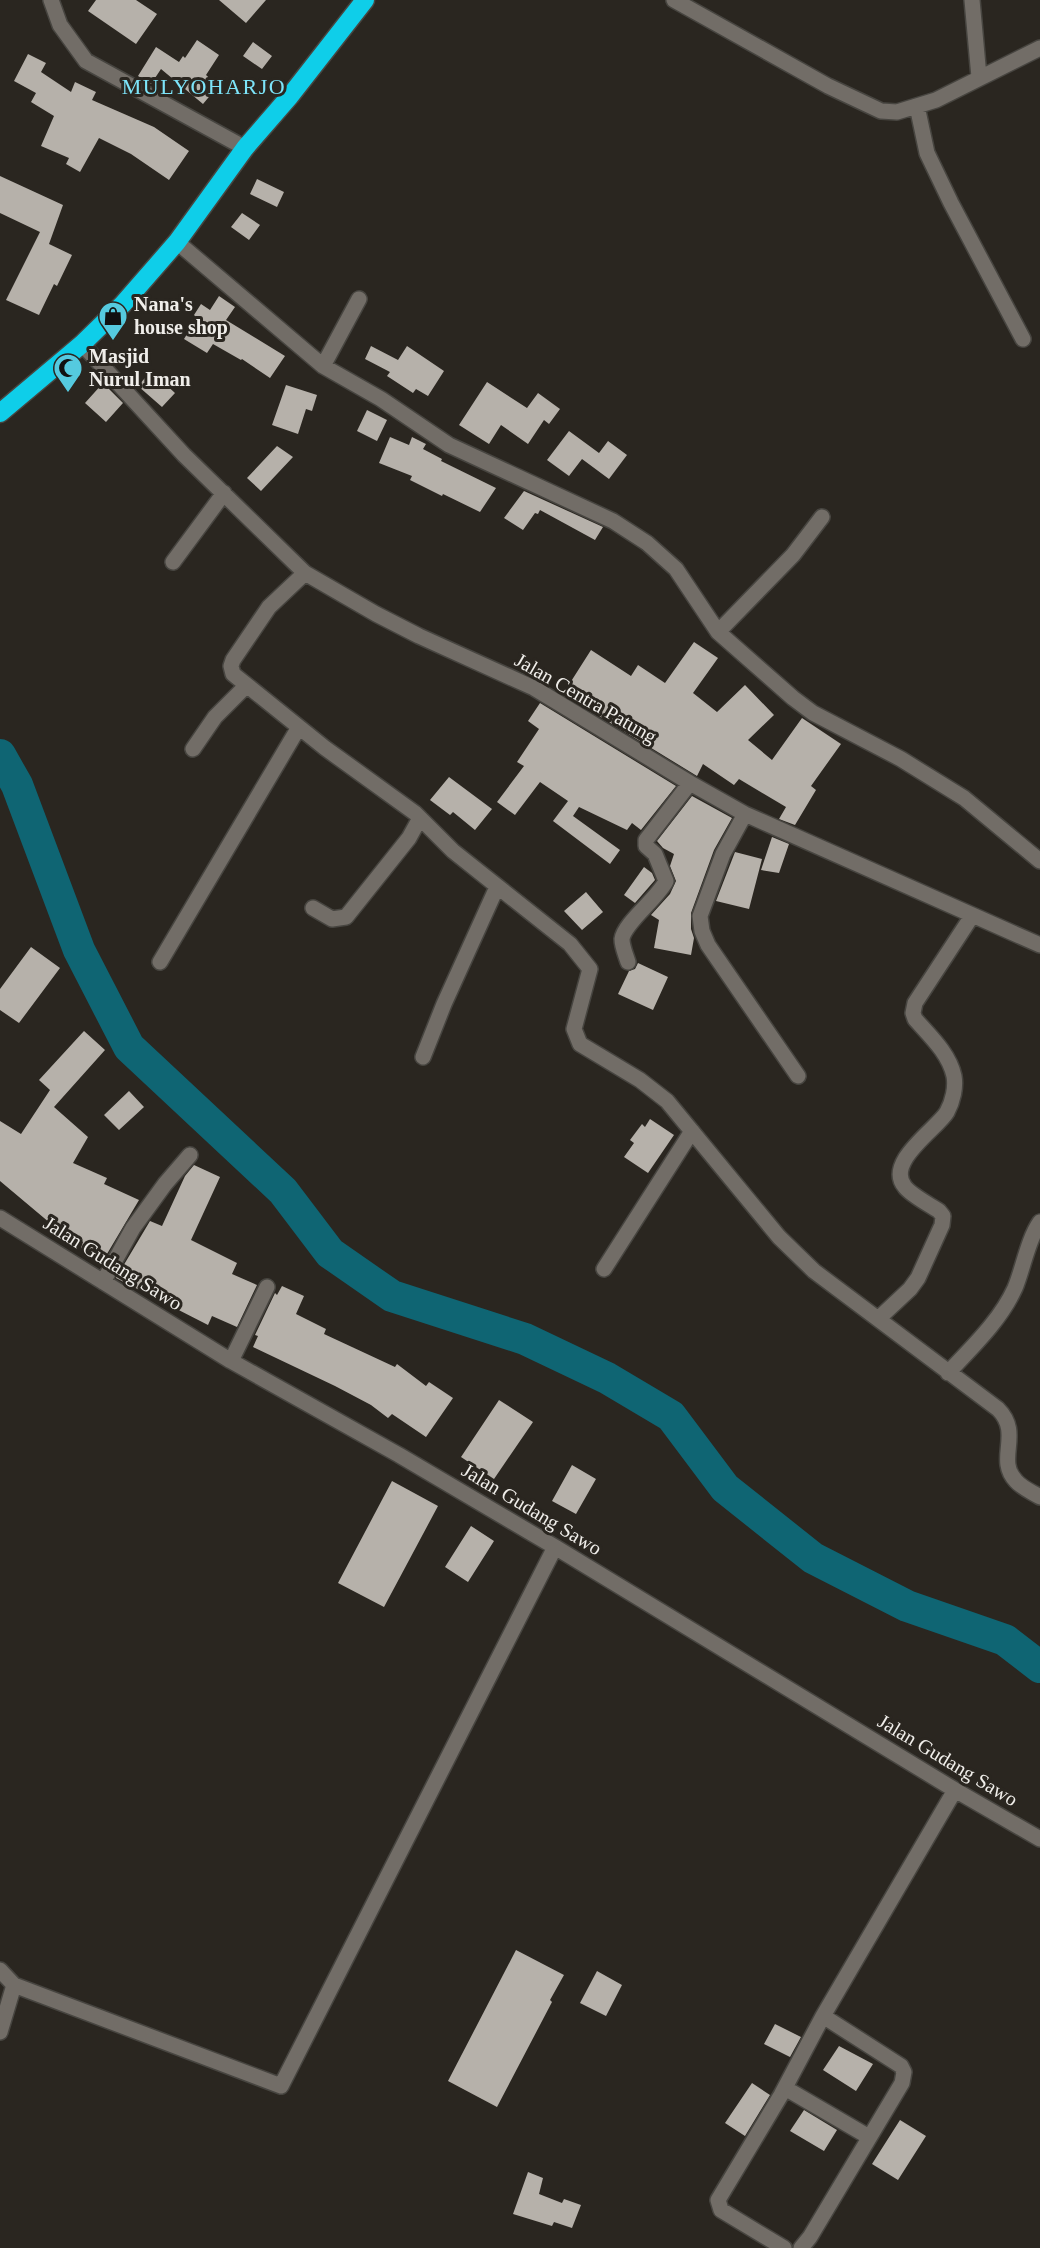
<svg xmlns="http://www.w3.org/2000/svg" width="1040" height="2248" font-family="Georgia,serif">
<rect width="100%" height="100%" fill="#2a2620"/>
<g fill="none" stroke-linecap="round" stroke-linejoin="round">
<path stroke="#0f6573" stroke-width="32" d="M0,755L17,785L79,950L129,1047L283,1191L330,1253L392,1296L525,1339L607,1378L671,1416L725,1488L813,1558L907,1606L1005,1640L1040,1667"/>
</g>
<path fill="#b6b1aa" d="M96,0H136L157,14L136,44L88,11Z
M219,0H266L246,23Z
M197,40L219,55L206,75L218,86L203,104L161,69L151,84L138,76L156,47L179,62L183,56L185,58Z
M253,42L272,56L262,69L243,56Z
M28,54L46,63L41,72L71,92L75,82L96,92L92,100L154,127L189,151L169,180L131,154L99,138L80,172L66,164L69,158L41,146L54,116L31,102L36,93L14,81Z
M0,176L63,205L49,244L72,255L57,286L54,284L39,315L6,300L40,232L0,213Z
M257,179L284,192L277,207L250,194Z
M242,213L260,225L249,240L231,227Z
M219,296L235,307L226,320L285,356L270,378L242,359L241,360L213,344L207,353L184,339L197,318L194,315L201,304L210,310Z
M371,346L398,360L407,346L444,371L428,396L416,389L413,393L387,376L390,372L365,359Z
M151,371L175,393L162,407L138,386Z
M487,382L527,408L538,393L560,409L549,424L544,420L528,444L501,425L489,444L459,425Z
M103,383L123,403L106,422L85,403Z
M286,385L317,395L312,411L306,409L298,434L272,425Z
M367,410L387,420L377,441L357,431Z
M569,431L599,453L608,441L627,455L609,479L582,459L569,476L547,460Z
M390,437L409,445L412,437L426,444L423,449L442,459L441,461L496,488L480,512L443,494L442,496L410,480L412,476L379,463Z
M277,446L293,457L261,491L247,478Z
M524,491L603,527L595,540L540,510L538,514L535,513L523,530L504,518Z
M694,642L718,658L693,693L717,712L745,685L774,715L748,740L772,760L802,718L841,744L811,786L816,790L795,825L779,819L786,807L739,779L734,785L703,764L697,776L563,694L591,650L631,676L638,665L665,683Z
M540,703L676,786L641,830L632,823L627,830L579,807L573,816L620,850L610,864L553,821L568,801L540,782L515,815L497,802L524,766L517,762L539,729L528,721Z
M449,777L492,809L475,830L453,812L450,815L430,800Z
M692,796L732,818L714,850L691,913V929L694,938L691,955L654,948L659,920L651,915L670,894L676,881L670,866L674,854L663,848L657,841Z
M772,837L789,844L779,873L761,870Z
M735,852L762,859L749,909L716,901Z
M644,867L652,873L655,880L635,903L624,895Z
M586,892L603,912L582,930L564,911Z
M31,947L60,968L19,1023L0,1010V989Z
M638,963L668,977L653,1010L618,994L629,971L635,969Z
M84,1031L105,1050L54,1107L88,1137L73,1163L107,1178L104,1184L139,1200L104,1259L81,1248L83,1242L48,1226L50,1223L0,1181V1121L21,1134L50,1090L39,1080Z
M129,1091L144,1107L119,1130L104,1115Z
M650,1119L674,1135L648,1173L624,1157L634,1143L630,1140L642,1124L645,1127Z
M194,1165L220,1177L191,1240L237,1263L232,1274L257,1285L237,1327L212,1316L208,1325L116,1278L150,1221L162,1226L185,1176Z
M282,1286L304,1296L296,1314L326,1329L324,1334L395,1367L397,1364L426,1386L429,1382L453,1398L426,1437L392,1414L388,1418L371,1405L335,1386L253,1347L258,1336L255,1335L275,1293L277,1295Z
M499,1400L533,1422L494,1479L461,1457Z
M572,1465L596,1479L576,1514L552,1501Z
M392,1481L438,1506L384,1607L338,1583Z
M471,1526L494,1541L468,1582L445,1567Z
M516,1950L564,1975L550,2000L552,2002L497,2107L448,2081Z
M597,1971L622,1985L606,2016L580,2003Z
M775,2024L801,2037L790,2057L764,2044Z
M839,2046L873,2064L856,2091L823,2070Z
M752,2083L770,2095L745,2136L725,2123Z
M804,2110L837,2130L824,2151L790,2131Z
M900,2120L926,2136L898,2180L872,2164Z
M528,2172L543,2178L539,2194L562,2203L564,2199L581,2205L572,2228L554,2222L552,2226L513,2214Z"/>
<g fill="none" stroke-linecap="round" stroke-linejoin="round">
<g stroke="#474540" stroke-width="18">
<path id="minor" d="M51,0L60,25L86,61L245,148
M674,0L828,86L881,111L897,112L936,100L1040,48
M972,0L979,77
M917,106L927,153L951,203L1023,339
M177,242L323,366L381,399L449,445L613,521L647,543L676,569L718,632L793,698L813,713L901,759L964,798L1040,861
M82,344L184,455L305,573L376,614L419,636L534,688L690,783L745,814L1040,945
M323,366L359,299
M173,562L224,493
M305,573L269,607L233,660L231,666L233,674L325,748L415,813L453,851L570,944L590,969L574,1029L580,1044L640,1080L667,1101L779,1237L814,1271L998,1409C1023,1434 995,1459 1016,1481C1022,1488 1032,1492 1040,1497
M718,632L793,555L822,517
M193,749L215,717L246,686
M745,814L723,854L700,916L702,931L708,945L798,1076
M313,908L332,919L346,917L409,838L420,818
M160,962L299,727
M628,962C626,955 622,947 622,939C624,923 658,898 666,881L655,854L646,846V840L690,783
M423,1057L444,1004L497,887
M0,1218L231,1361L399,1455L555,1547L955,1790L1040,1839
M604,1269L692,1131
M103,1282L133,1228L165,1184L190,1155
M878,1319L910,1289L918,1278L942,1225L943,1216L939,1211C930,1205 911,1195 905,1187C884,1162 938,1128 947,1112C953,1101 956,1087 954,1076C949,1053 929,1035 915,1019L913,1013L915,1003L972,916
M231,1361L267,1287
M948,1373C972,1347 1000,1321 1015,1288C1023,1269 1028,1239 1040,1222
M0,1970L14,1985L281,2086L555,1547
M0,2032L14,1985
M785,2088L869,2137
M784,2248L721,2210L718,2200L781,2095L823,2016L955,1790
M801,2248L810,2237L902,2083L904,2072L901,2066L823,2016"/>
</g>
<g stroke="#474540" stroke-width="21">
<path id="highway" d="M0,413L82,344L123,304L177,242L245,148L290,96L365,0"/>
</g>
<use href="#minor" stroke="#726d67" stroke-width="15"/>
<use href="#highway" stroke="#0fcee9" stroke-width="18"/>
</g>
<defs>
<g id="shop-pin" transform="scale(1.5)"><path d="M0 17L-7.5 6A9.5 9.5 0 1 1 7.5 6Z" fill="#55cadf" stroke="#2a2620"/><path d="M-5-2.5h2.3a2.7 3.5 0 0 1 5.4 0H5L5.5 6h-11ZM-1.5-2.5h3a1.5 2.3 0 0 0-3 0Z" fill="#111"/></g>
<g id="mosque-pin" transform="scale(1.5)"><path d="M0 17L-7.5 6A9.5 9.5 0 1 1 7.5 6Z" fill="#55cadf" stroke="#2a2620"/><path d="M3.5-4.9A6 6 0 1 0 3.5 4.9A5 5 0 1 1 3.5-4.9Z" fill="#111"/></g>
</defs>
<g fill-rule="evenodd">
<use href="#shop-pin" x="113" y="316"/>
<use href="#mosque-pin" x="68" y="368"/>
</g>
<g text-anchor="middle" stroke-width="6" stroke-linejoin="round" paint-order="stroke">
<g font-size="20" font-weight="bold" fill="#f0eeea" stroke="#2a2620" text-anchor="start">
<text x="134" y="311">Nana's<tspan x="134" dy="23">house shop</tspan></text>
<text x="89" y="363">Masjid<tspan x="89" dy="23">Nurul Iman</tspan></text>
</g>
<g font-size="20" fill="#f0eeea" stroke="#2a2620">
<text transform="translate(586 698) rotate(30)" y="7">Jalan Centra Patung</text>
<text transform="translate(113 1263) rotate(32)" y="7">Jalan Gudang Sawo</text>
<text transform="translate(532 1509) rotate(31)" y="7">Jalan Gudang Sawo</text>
<text transform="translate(948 1760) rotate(31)" y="7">Jalan Gudang Sawo</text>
</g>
<g font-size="22" letter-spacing="1.5" fill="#7de4f9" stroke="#2a2620">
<text x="204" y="94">MULYOHARJO</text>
</g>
</g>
</svg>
